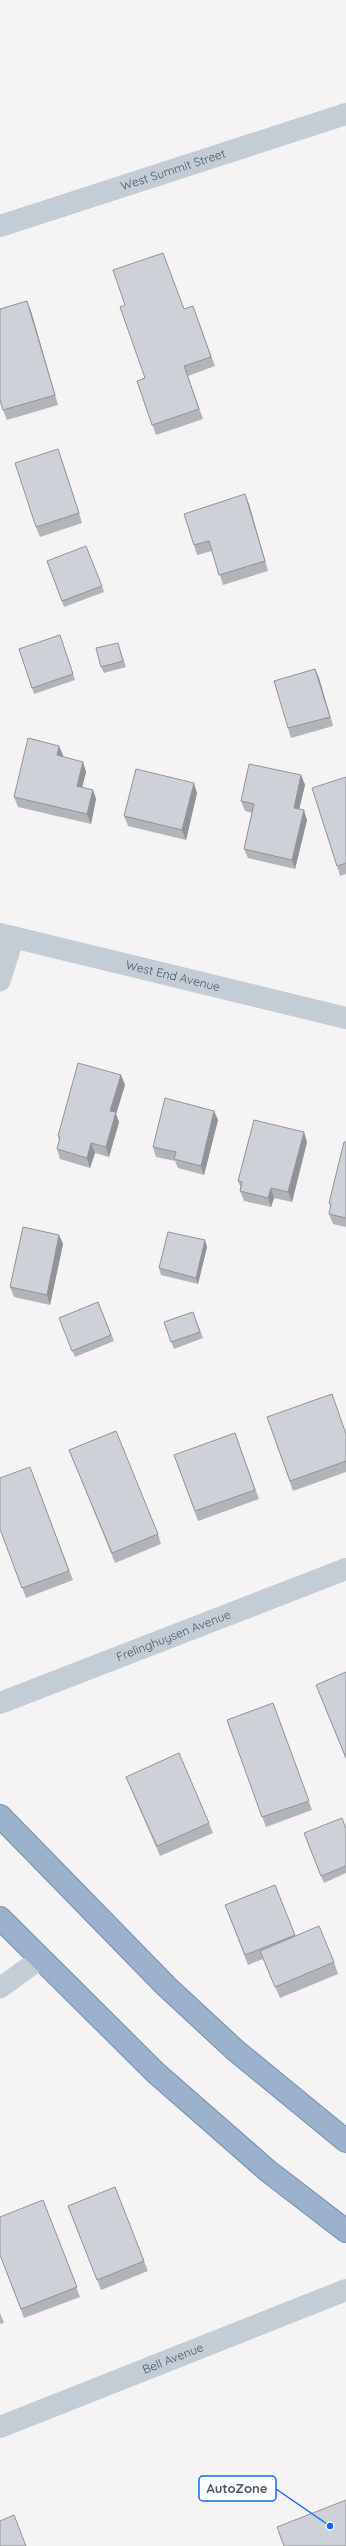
<svg xmlns="http://www.w3.org/2000/svg" width="346" height="2546" font-family="Quicksand,sans-serif">
<rect width="100%" height="100%" fill="#f5f3f3"/>
<g fill="none" stroke-linecap="round" stroke-linejoin="round">
<g stroke="#728eb1" stroke-width="24">
<path id="trunk" d="M0,1816L166,1986L235,2050L346,2141
M0,1918L156,2073L268,2171L346,2231"/>
</g>
<path stroke="#c3cdd5" stroke-width="21" d="M0,981L14,937
M0,1988L40,1959"/>
<g stroke="#c3cdd5" stroke-width="22">
<path id="s1" d="M0,226L346,114"/>
<path id="s2" d="M0,2427L346,2290"/>
</g>
<g stroke="#c3cdd5" stroke-width="22">
<path id="s3" d="M0,934L346,1018"/>
<path id="s4" d="M0,1703L346,1569"/>
</g>
<use href="#trunk" stroke="#9cb2cc" stroke-width="22"/>
</g>
<path fill="#b1b5ba" d="M193,306L215,366L188,376L203,419L156,435L137,381L145,378L184,309Z
M31,311L58,405L7,420L3,410Z
M58,449L82,523L40,537L36,527Z
M249,504L268,571L223,585L212,551L197,555L194,545Z
M47,561L102,586L104,592L64,607Z
M60,635L75,680L34,694L19,649Z
M120,649L126,667L104,673L101,667Z
M315,669L319,678L333,726L291,738L288,728Z
M63,755L62,757L83,762L86,772L82,787L93,790L96,799L91,824L18,807L14,797Z
M301,775L305,785L299,809L307,820L295,869L248,858L244,849L252,813L245,811L241,801Z
M346,777V874L340,876L337,866Z
M197,793L186,840L128,826L124,816Z
M121,1075L125,1085L116,1114L119,1122L109,1157L95,1153L90,1168L60,1159L57,1149L59,1140L58,1136Z
M214,1111L218,1120L204,1175L178,1168L175,1161L156,1157L153,1147Z
M307,1142L292,1202L274,1198L271,1207L244,1201L240,1191L241,1188L238,1181Z
M346,1142V1227L333,1224L329,1214L331,1208L329,1203Z
M59,1235L63,1244L50,1305L14,1297L10,1287Z
M207,1247L198,1284L161,1275L159,1268Z
M98,1302L114,1341L75,1357L59,1318Z
M193,1312L203,1338L174,1349L164,1322Z
M267,1417L346,1434V1472L293,1491Z
M235,1433L259,1499L198,1521L174,1455Z
M69,1450L158,1534L161,1544L115,1563Z
M30,1467L73,1580L26,1598L0,1529Z
M346,1672V1759L316,1685Z
M273,1703L312,1810L266,1827L227,1720Z
M126,1777L209,1823L213,1833L160,1856L130,1787Z
M346,1829V1873L324,1883L306,1839Z
M275,1885L295,1936L334,1962L338,1974L280,1998L263,1959L248,1965L225,1905Z
M43,2200L80,2297L24,2318L0,2255Z
M68,2206L144,2261L148,2271L101,2290Z
M0,2313L4,2323L0,2324Z"/>
<path fill="#909397" d="M27,301L31,311L58,405L55,395Z
M58,449L61,459L82,523L79,513Z
M245,494L249,504L268,571L265,561Z
M315,669L319,678L333,726L330,717Z
M59,746L63,755L60,765L57,755Z
M83,762L86,772L80,796L77,786Z
M301,775L305,785L297,818L294,808Z
M194,783L197,793L186,840L182,830Z
M93,790L96,799L91,824L87,814Z
M304,810L307,820L295,869L292,860Z
M121,1075L125,1085L116,1114L119,1122L109,1157L106,1147L110,1111Z
M214,1111L218,1120L204,1175L201,1166Z
M304,1132L307,1142L292,1202L288,1192Z
M91,1143L95,1153L90,1168L87,1158Z
M271,1188L274,1198L271,1207L268,1198Z
M59,1235L63,1244L50,1305L47,1295Z
M205,1240L207,1247L198,1284L196,1278Z"/>
<path fill="#ced2d8" stroke="#909397" d="M163,253L184,309L193,306L211,357L184,366L199,409L152,425L137,381L145,378L120,307L125,305L113,270Z
M27,301L55,395L3,410L0,400V309Z
M58,449L79,513L36,527L15,463Z
M245,494L265,561L219,575L209,541L194,545L184,514Z
M86,546L102,586L62,601L47,561Z
M60,635L73,674L32,688L19,649Z
M118,643L123,661L101,667L96,648Z
M315,669L330,717L288,728L274,681Z
M28,738L59,746L57,755L83,762L77,786L93,790L87,814L14,797Z
M249,764L301,775L294,808L304,810L292,860L244,849L254,804L241,801Z
M136,769L194,783L182,830L124,816Z
M346,777V863L337,866L312,788Z
M78,1063L121,1075L110,1111L116,1112L106,1147L91,1143L87,1158L57,1149L60,1137L58,1136Z
M165,1098L214,1111L201,1166L174,1159L176,1152L153,1147Z
M254,1120L304,1132L288,1192L271,1188L268,1198L240,1191L242,1182L238,1181Z
M344,1142H346V1218L329,1214L331,1204L329,1203Z
M23,1227L59,1235L47,1295L10,1287Z
M168,1232L205,1240L196,1278L159,1268Z
M98,1302L111,1335L72,1351L59,1318Z
M193,1312L200,1332L171,1342L164,1322Z
M332,1394L346,1434V1461L290,1481L267,1417Z
M116,1431L158,1534L112,1553L69,1450Z
M235,1433L255,1490L195,1511L174,1455Z
M30,1467L69,1571L22,1588L0,1529V1478Z
M346,1672V1758L316,1685Z
M273,1703L309,1801L262,1817L227,1720Z
M179,1753L209,1823L157,1846L126,1777Z
M342,1818L346,1829V1866L321,1876L304,1833Z
M275,1885L295,1935L245,1955L225,1905Z
M319,1926L334,1962L275,1987L260,1951Z
M115,2187L144,2261L97,2280L68,2206Z
M43,2200L77,2287L21,2309L0,2255V2217Z
M346,2500V2546H284L277,2527Z
M14,2515L26,2546H0V2521Z"/>
<g text-anchor="middle" stroke-width="3.5" stroke-linejoin="round" paint-order="stroke">
<g font-size="12" fill="#485563" stroke="#fff">
<text dy="4" stroke="none"><textPath href="#s1" startOffset="182">West Summit Street</textPath></text>
<text dy="4" stroke="none"><textPath href="#s3" startOffset="178">West End Avenue</textPath></text>
<text dy="4" stroke="none"><textPath href="#s4" startOffset="186">Frelinghuysen Avenue</textPath></text>
<text dy="4" stroke="none"><textPath href="#s2" startOffset="186">Bell Avenue</textPath></text>
</g>
</g>
<path fill="none" stroke="#0a6cf8" stroke-width="1.5" d="M330 2526L276 2489"/>
<circle fill="#0a6cf8" stroke="#fff" stroke-width="1.5" cx="330" cy="2526" r="4"/>
<rect fill="#fff" stroke="#0a6cf8" stroke-width="1.5" x="199" y="2476" width="77" height="25" rx="4"/>
<g font-size="13" text-anchor="middle" font-weight="bold" fill="#485563">
<text x="237" y="2493">AutoZone</text>
</g>
</svg>
